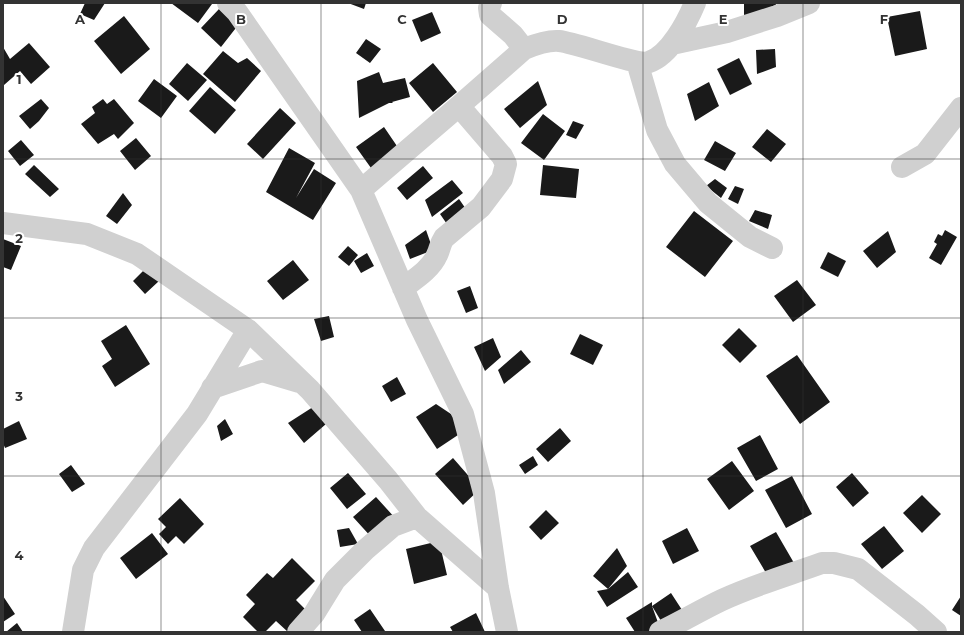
<svg xmlns="http://www.w3.org/2000/svg" width="964" height="635" font-family="Montserrat,sans-serif">
<rect width="100%" height="100%" fill="#fff"/>
<path fill="#1a1a1a" d="M85,3H105L94,20L80,14Z
M171,3H212V4L198,23Z
M348,3H366L364,9Z
M744,3H776V15H744Z
M219,9L239,24L221,47L201,28Z
M920,11L927,49L895,56L887,17Z
M432,12L441,33L421,42L412,20Z
M124,16L150,49L121,74L94,41Z
M366,39L381,49L370,63L356,53Z
M29,43L50,67L31,84L20,71L4,85L3,84V47L10,59Z
M775,49L776,67L757,74L756,50Z
M223,51L238,63L247,58L261,71L235,102L203,74Z
M739,58L752,84L730,95L717,69Z
M187,63L207,80L188,101L169,84Z
M433,63L457,92L433,112L409,83Z
M379,72L383,83L405,78L410,97L392,102L393,103H389L359,118L357,81Z
M154,79L177,96L161,118L138,101Z
M538,81L547,105L520,128L504,109Z
M709,82L719,106L695,121L687,94Z
M210,87L236,110L215,134L189,111Z
M41,99L49,108L39,121L30,129L19,116Z
M103,99L107,104L114,99L134,123L118,139L114,134L98,144L81,124L95,113L92,107Z
M280,108L296,123L263,159L247,144Z
M543,114L565,131L544,160L521,143Z
M573,121L584,125L576,139L566,135Z
M384,127L399,149L371,168L356,147Z
M767,129L786,144L771,162L752,147Z
M136,138L151,156L135,170L120,151Z
M21,140L34,155L20,166L8,151Z
M715,141L736,153L725,171L704,160Z
M289,148L315,163L296,198L314,169L336,183L313,220L266,192Z
M34,165L59,189L50,197L25,174Z
M543,165L579,169L576,198L540,195Z
M423,166L433,178L407,200L397,188Z
M715,179L727,188L721,198L706,186Z
M452,180L463,193L432,217L425,200Z
M735,186L744,189L738,204L728,199Z
M123,193L132,205L117,224L106,216Z
M459,199L468,212L449,227L440,214Z
M755,210L772,215L768,229L749,221Z
M694,211L733,241L705,277L666,247Z
M426,230L433,250L410,259L405,245Z
M945,230L957,237L941,265L929,258L937,244L934,242L938,234L942,236Z
M888,231L896,252L877,268L863,251Z
M3,239L21,246L11,270L3,267Z
M348,246L358,255L349,266L338,257Z
M828,252L846,261L838,277L820,268Z
M367,253L374,266L361,273L354,261Z
M293,260L309,280L283,300L267,281Z
M146,268L159,281L145,294L133,281Z
M797,280L816,305L793,322L774,296Z
M470,286L478,308L466,313L457,291Z
M329,316L334,337L321,341L314,319Z
M126,325L150,364L115,387L102,366L112,359L101,341Z
M739,328L757,346L740,363L722,345Z
M580,334L603,345L593,365L570,354Z
M493,338L501,357L485,371L474,347Z
M521,350L531,362L504,384L498,370Z
M797,355L830,402L800,424L766,376Z
M397,377L406,394L391,402L382,386Z
M436,404L460,420L461,433L437,449L416,417Z
M313,407L326,424L304,443L288,423Z
M225,419L233,434L221,441L217,426Z
M19,421L27,439L5,448L3,443V429Z
M560,428L571,441L548,462L536,449Z
M760,435L778,469L756,481L737,448Z
M533,456L538,465L525,474L519,465Z
M453,458L480,489L463,505L435,474Z
M732,461L754,491L729,510L707,479Z
M71,465L85,484L72,492L59,474Z
M348,473L366,494L347,509L330,488Z
M852,473L869,493L853,507L836,487Z
M792,476L812,514L786,528L765,490Z
M922,495L941,514L922,533L903,513Z
M376,497L396,519L373,539L353,517Z
M180,498L204,524L184,544L176,536L168,544L159,534L166,527L158,519Z
M546,510L559,523L541,540L529,527Z
M884,526L904,551L882,569L861,544Z
M349,528L358,544L340,547L337,530Z
M687,528L699,551L673,564L662,541Z
M776,532L794,563L769,578L750,546Z
M152,533L168,554L136,579L120,558Z
M439,541L447,575L414,584L406,549Z
M617,548L627,566L608,589L628,572L638,587L607,607L597,591L608,589L593,576Z
M292,558L315,581L296,600L308,612L288,632L276,621L265,632H258L243,617L255,604L246,595L267,573L273,578Z
M671,593L684,613L664,626L652,606L660,628L654,632H635L626,618L652,602V606Z
M3,596L15,614L3,622Z
M961,596V616L952,610Z
M370,609L385,631L382,632H362L354,620Z
M476,613L485,632H453L450,627Z
M17,623L23,632H6Z"/>
<g fill="none" stroke-linecap="round" stroke-linejoin="round">
<path stroke="#d0d0d0" stroke-width="22" d="M228,3L237,12L361,190L417,320L463,414L484,493L498,588L507,632
M491,3L489,8L490,15L513,35L524,49
M672,44L727,32L777,16L809,3
M637,62L657,130L675,164L708,203L750,237L772,248
M902,167L925,154L961,108
M361,190L459,106L524,49C534,45 548,40 559,41C578,43 637,66 649,62C670,55 687,22 695,3
M3,223L87,234L137,254L248,330L310,390L388,480L417,517L498,588
M403,288C415,279 431,269 437,255C440,249 440,244 444,238L481,207L502,179L506,164L502,156L459,106
M212,388L262,371L299,382
M73,632L83,570L94,548L197,414L248,330
M298,632L314,614L335,580L365,550L393,526L417,517
M660,632C681,622 701,610 722,600C754,585 789,575 822,563H834L858,569L917,615L936,632"/>
</g>
<path fill="none" stroke="#333" stroke-width="1" stroke-opacity="0.55" d="M161,3V632M321,3V632M482,3V632M643,3V632M803,3V632M3,159H961M3,318H961M3,476H961"/>
<g font-size="13" text-anchor="middle" font-weight="bold" fill="#333" stroke="#fff" stroke-width="4" stroke-linejoin="round" paint-order="stroke">
<text x="80" y="24">A</text>
<text x="241" y="24">B</text>
<text x="402" y="24">C</text>
<text x="562" y="24">D</text>
<text x="723" y="24">E</text>
<text x="884" y="24">F</text>
<text x="19" y="84">1</text>
<text x="19" y="243">2</text>
<text x="19" y="401">3</text>
<text x="19" y="560">4</text>
</g>
<rect width="964" height="635" fill="none" stroke="#333333" stroke-width="8"/>
</svg>
